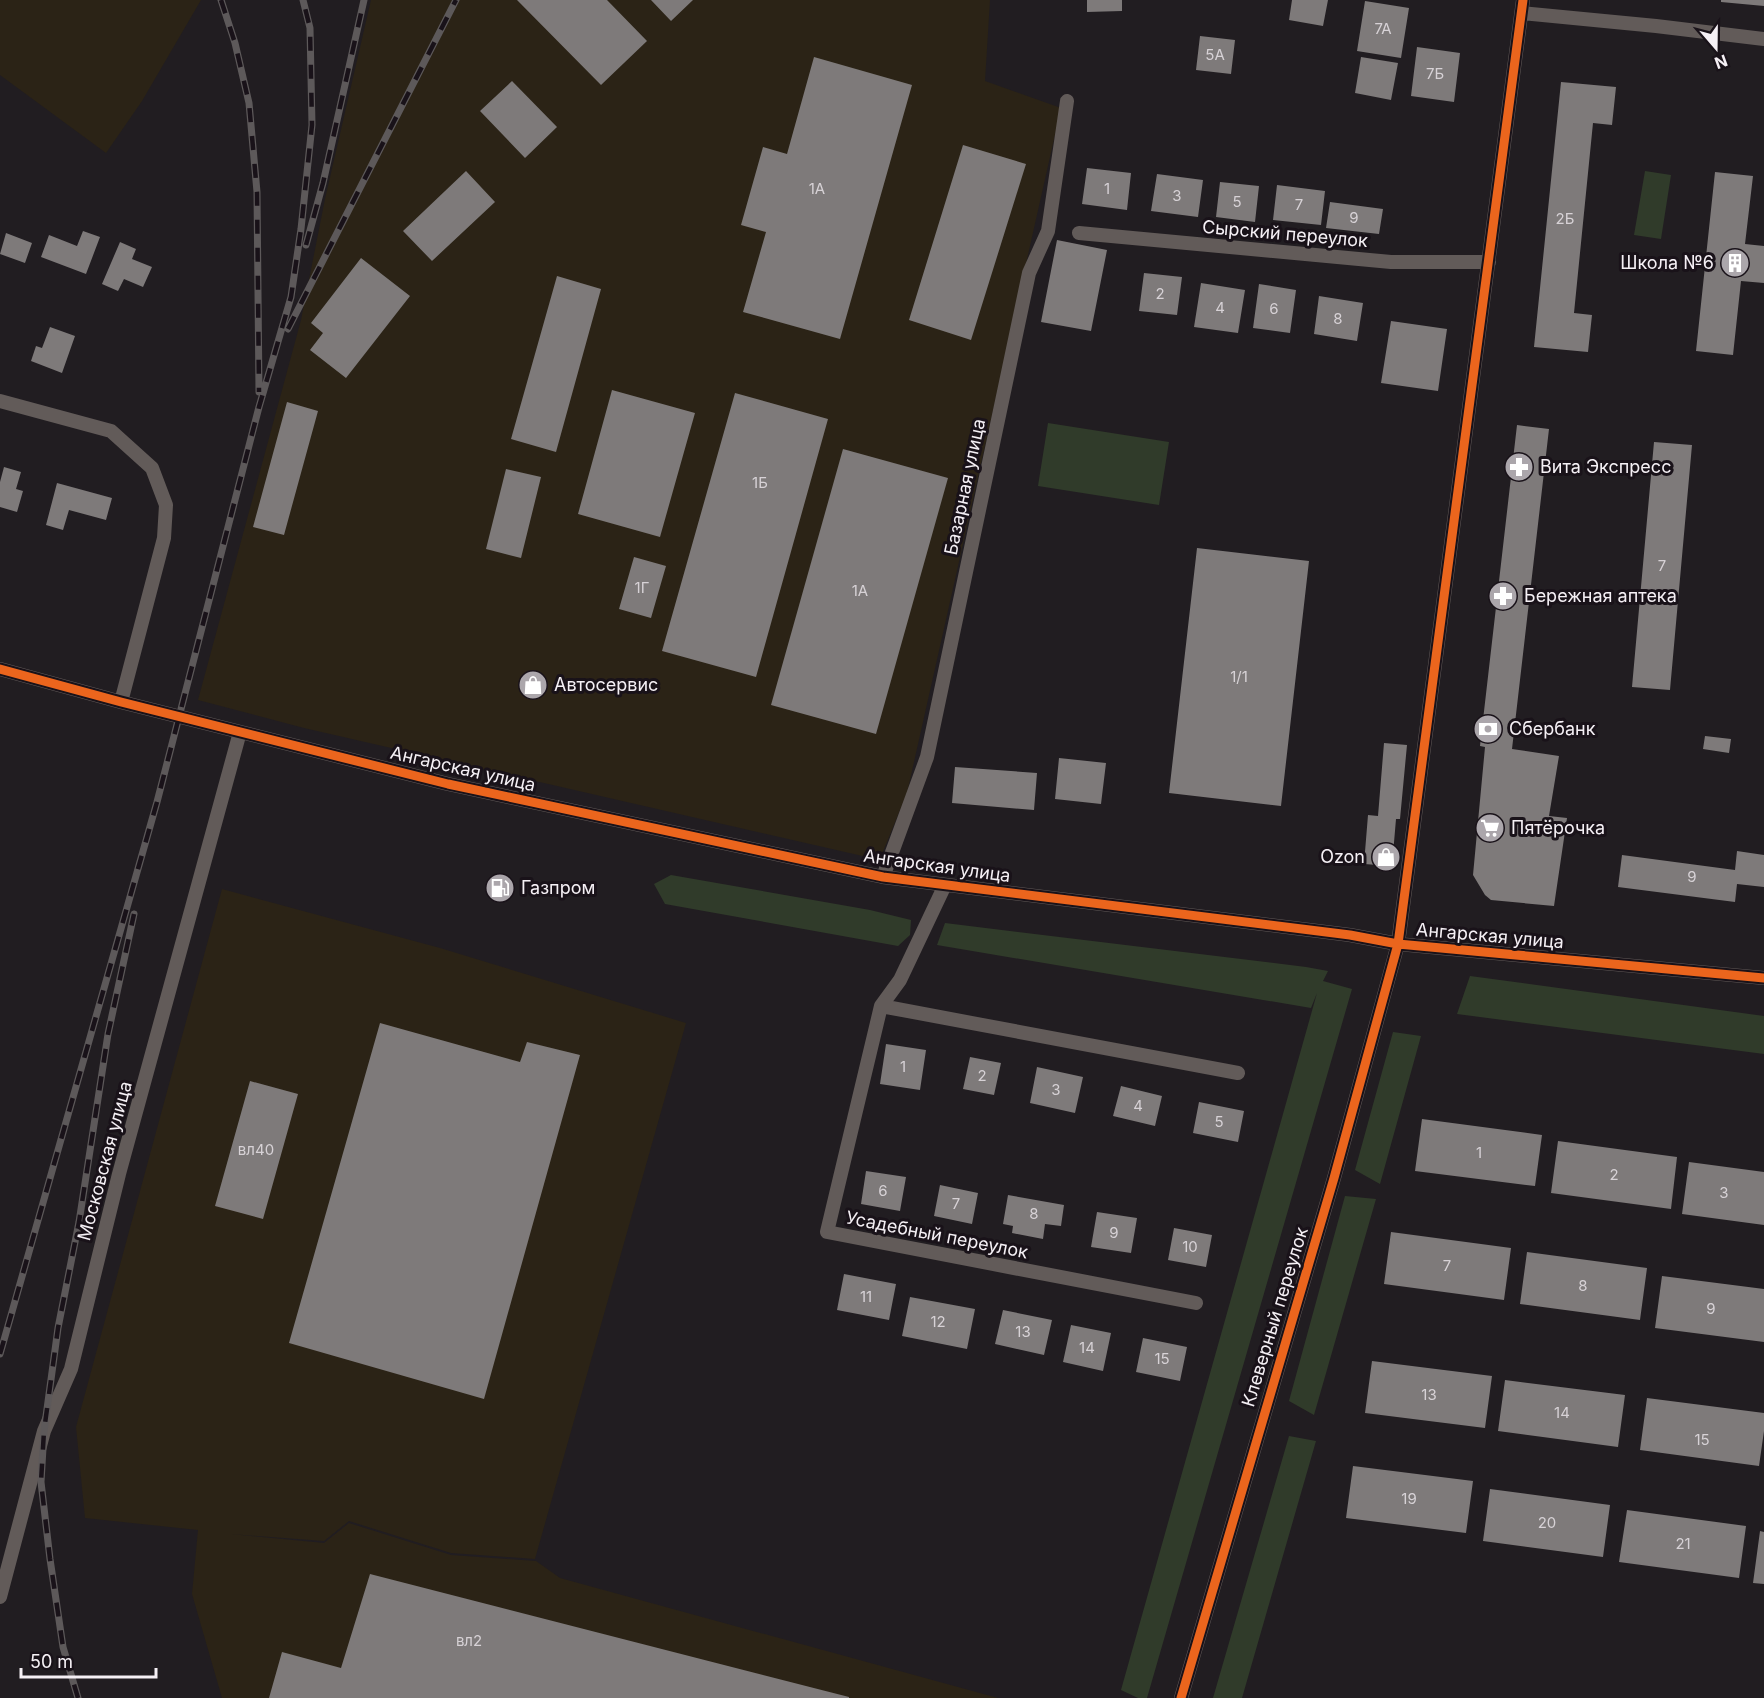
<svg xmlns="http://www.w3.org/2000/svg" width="1764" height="1698" font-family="Inter,sans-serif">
<rect width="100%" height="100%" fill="#211d21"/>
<path fill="#2b2316" d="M0,0H201L142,101L106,153L0,75Z
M371,0H990L985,81L1061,108L907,793L882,854L867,857L304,728L198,700L301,320L325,199Z
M222,889L440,948L686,1023L535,1559L451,1553L349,1521L324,1541L231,1534L324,1543L349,1523L451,1555L536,1561L560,1578L998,1698H222L192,1594L198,1530L85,1518L76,1427Z"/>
<path fill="#303b2a" d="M1645,171L1671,175L1661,239L1634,235Z
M1048,423L1169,442L1159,505L1038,486Z
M671,875L870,910L911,920L910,935L898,946L665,904L654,884Z
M945,923L1306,967L1328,971L1323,981L1352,989L1147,1698H1138L1121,1690L1317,993L1311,1008L937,945Z
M1470,976L1764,1016V1054L1457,1014Z
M1393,1032L1421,1036L1380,1184L1355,1170Z
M1345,1196L1376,1199L1314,1415L1289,1401Z
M1289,1436L1316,1441L1242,1698H1213Z"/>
<path fill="#7e7a7a" d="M517,0H607L647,41L601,85Z
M651,0H693L671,21Z
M1087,0H1122V11L1087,12Z
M1292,0H1328L1323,26L1289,20Z
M1721,0H1764V6L1721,2Z
M1365,1L1409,8L1401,58L1357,51Z
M1200,36L1235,40L1231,74L1196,70Z
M1417,47L1460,53L1454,102L1411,96Z
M814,57L912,85L840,339L743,312L766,232L741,225L763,147L787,154Z
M1361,57L1398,63L1391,100L1355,93Z
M512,81L557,127L525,158L480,111Z
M1561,82L1616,87L1612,125L1593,123L1574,313L1592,315L1588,352L1534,347Z
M963,145L1026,164L971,340L909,320Z
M1087,168L1131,173L1127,210L1082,204Z
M466,171L495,202L432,261L403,231Z
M1715,172L1753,176L1745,244L1764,246V283L1741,281L1733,355L1696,351Z
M1157,174L1203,180L1198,217L1151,211Z
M1220,182L1259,186L1255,222L1216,217Z
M1277,185L1325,191L1321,225L1273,220Z
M1330,202L1383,209L1379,234L1326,228Z
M83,231L100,237L86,274L41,257L49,235L77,246Z
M6,233L32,243L25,263L0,254Z
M1057,240L1107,250L1091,331L1041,322Z
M120,242L136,249L132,259L152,267L143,287L124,279L118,291L102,284Z
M361,258L410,296L346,378L310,350L323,333L311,323Z
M1144,273L1182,277L1177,315L1139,311Z
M557,276L601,289L556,452L511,439Z
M1201,283L1245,290L1238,333L1194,327Z
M1259,284L1296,290L1290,333L1253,328Z
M1319,296L1363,303L1357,341L1314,334Z
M1391,321L1447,329L1438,391L1381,383Z
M50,327L75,336L62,373L31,361L36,346L42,348Z
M612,390L695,413L660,537L578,514Z
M735,393L828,419L756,677L662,651Z
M287,402L318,411L284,535L253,527Z
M1517,425L1549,429L1512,749L1559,756L1549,816L1567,818L1554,906L1491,900L1485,895L1473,875L1485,747L1480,746Z
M1654,442L1692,445L1670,690L1632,687Z
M843,449L948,478L876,734L771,705Z
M4,467L21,472L16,489L23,491L17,512L0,507V482Z
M506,469L541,477L521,558L486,549Z
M57,483L112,498L106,520L69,510L63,530L46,525Z
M1197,548L1309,561L1281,806L1169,793Z
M634,557L666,566L651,618L619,609Z
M1705,736L1731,739L1729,753L1703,749Z
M1384,743L1407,745L1400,819H1396L1392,866L1364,864L1368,815L1378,816Z
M1059,758L1106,763L1101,804L1055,799Z
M955,767L1037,773L1034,810L952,803Z
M1737,851L1764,855V887L1737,884L1735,902L1618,887L1622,855L1735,870Z
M380,1023L520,1062L527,1042L580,1055L484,1399L289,1343Z
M886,1044L926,1050L920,1090L880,1084Z
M970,1057L1001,1063L994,1095L963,1089Z
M1037,1067L1083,1077L1075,1113L1030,1103Z
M250,1081L298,1094L263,1219L215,1206Z
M1121,1086L1162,1096L1155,1126L1113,1116Z
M1199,1102L1244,1111L1238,1142L1193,1133Z
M1422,1119L1542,1135L1535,1186L1415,1171Z
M1558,1141L1677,1157L1671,1209L1551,1193Z
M1689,1162L1764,1172V1225L1682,1214Z
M866,1171L906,1177L900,1211L861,1204Z
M940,1185L978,1193L972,1224L934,1216Z
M1008,1195L1064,1205L1061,1226L1045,1224L1043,1239L1012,1233L1013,1226L1003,1224Z
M1097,1212L1137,1218L1131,1253L1091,1247Z
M1174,1228L1212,1235L1206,1267L1168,1260Z
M1391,1232L1511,1248L1504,1300L1384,1284Z
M1527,1252L1647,1268L1640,1320L1520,1304Z
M844,1274L896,1284L889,1320L837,1310Z
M1662,1276L1764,1289V1342L1655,1328Z
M910,1297L975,1309L967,1349L902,1336Z
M1003,1310L1052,1320L1044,1355L995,1344Z
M1071,1325L1111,1333L1103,1371L1063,1362Z
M1143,1338L1187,1347L1180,1381L1136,1372Z
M1372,1361L1492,1376L1485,1428L1365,1413Z
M1505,1380L1625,1395L1618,1447L1498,1431Z
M1647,1398L1764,1413V1431L1759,1466L1640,1450Z
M1353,1466L1473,1481L1466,1533L1346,1518Z
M1490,1489L1610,1505L1603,1557L1483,1541Z
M1627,1510L1746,1526L1739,1578L1619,1562Z
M1760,1531L1764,1532V1584L1753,1583Z
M370,1574L849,1697V1698H269L282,1652L341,1668Z"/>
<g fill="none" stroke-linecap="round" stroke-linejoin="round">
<path stroke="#625b59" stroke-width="14" d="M1522,13L1656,26L1764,39
M1079,233L1391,262H1489
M0,401L111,431L152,468L166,505L164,538L121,702
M0,669L121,702L448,784L883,877L1350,935L1398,944L1764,978
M883,877L927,757L1029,273L1048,231L1067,101
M945,885L900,980L881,1006L827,1232L1196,1303
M881,1006L1238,1073
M0,1597L44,1431L71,1369L119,1174L240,732
M1181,1698L1334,1178L1398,944L1523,0"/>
<g stroke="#5d595a" stroke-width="7">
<path id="rail" d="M221,0L235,43L249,103L257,192L259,392
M306,245L323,183L364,0
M288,329L456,0
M0,1354L157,802L259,407L291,297L301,229L312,125L310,28L303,0
M78,1698L63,1647L50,1559L41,1482L44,1431L58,1328L79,1222L108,1034L134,914"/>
</g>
<use href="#rail" stroke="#191219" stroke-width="4.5" stroke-dasharray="14" stroke-linecap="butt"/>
<g stroke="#191219" stroke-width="13">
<path id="cycleway" d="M0,669L121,702L448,784L883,877L1350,935L1398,944L1764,978
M1181,1698L1334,1178L1398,944L1523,0"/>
</g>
<use href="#cycleway" stroke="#eb651d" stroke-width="9"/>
</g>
<defs>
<g id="building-disc" transform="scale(1.5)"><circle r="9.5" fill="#aba6ab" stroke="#191219"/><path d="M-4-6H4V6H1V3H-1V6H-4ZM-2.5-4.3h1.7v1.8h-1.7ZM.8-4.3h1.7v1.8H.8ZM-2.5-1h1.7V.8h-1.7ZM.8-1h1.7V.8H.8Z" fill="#fff"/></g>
<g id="pharmacy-disc" transform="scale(1.5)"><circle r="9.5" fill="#aba6ab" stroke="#191219"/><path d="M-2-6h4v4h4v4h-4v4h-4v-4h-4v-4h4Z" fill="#fff"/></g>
<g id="shop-disc" transform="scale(1.5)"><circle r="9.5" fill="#aba6ab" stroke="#191219"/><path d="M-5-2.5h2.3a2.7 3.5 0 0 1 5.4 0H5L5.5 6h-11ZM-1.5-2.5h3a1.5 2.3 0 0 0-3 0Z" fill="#fff"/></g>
<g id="bank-disc" transform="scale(1.5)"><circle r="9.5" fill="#aba6ab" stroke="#191219"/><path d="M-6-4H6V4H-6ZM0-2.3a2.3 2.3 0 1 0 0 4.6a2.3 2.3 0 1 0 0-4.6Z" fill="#fff"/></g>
<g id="supermarket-disc" transform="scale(1.5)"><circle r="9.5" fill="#aba6ab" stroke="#191219"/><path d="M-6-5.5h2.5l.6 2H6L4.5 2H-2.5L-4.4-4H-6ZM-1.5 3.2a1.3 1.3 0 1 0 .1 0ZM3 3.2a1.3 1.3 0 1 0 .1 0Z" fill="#fff"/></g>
<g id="fuel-disc" transform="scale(1.5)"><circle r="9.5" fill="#aba6ab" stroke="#191219"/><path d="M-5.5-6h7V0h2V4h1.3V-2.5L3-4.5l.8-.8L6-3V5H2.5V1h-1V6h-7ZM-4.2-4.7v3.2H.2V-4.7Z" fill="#fff"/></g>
</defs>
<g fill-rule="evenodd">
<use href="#building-disc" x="1735" y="263"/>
<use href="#pharmacy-disc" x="1519" y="467"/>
<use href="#pharmacy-disc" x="1503" y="596"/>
<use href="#shop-disc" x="533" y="685"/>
<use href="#bank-disc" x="1488" y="729"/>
<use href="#supermarket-disc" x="1490" y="828"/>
<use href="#shop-disc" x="1386" y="857"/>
<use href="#fuel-disc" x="500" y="888"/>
</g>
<g text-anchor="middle" stroke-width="6" stroke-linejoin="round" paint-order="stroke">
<g font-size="15" fill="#d7d2d6">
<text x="1383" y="34">7А</text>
<text x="1215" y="60">5А</text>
<text x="1435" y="79">7Б</text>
<text x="817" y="194">1А</text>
<text x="1107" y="194">1</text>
<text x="1177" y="201">3</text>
<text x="1237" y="207">5</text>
<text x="1299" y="210">7</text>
<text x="1354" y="223">9</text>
<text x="1565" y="224">2Б</text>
<text x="1160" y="299">2</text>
<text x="1220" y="313">4</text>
<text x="1274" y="314">6</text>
<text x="1338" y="324">8</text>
<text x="760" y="488">1Б</text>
<text x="1662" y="571">7</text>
<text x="642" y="593">1Г</text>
<text x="860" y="596">1А</text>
<text x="1239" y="682">1/1</text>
<text x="1692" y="882">9</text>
<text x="903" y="1072">1</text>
<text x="982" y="1081">2</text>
<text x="1056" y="1095">3</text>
<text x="1138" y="1111">4</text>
<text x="1219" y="1127">5</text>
<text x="256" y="1155">вл40</text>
<text x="1479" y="1158">1</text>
<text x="1614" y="1180">2</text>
<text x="883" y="1196">6</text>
<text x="1724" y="1198">3</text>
<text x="956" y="1209">7</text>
<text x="1034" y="1219">8</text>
<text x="1114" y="1238">9</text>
<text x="1190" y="1252">10</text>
<text x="1447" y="1271">7</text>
<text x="1583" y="1291">8</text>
<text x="866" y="1302">11</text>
<text x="1711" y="1314">9</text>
<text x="938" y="1327">12</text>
<text x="1023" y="1337">13</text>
<text x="1087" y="1353">14</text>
<text x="1162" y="1364">15</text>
<text x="1429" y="1400">13</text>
<text x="1562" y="1418">14</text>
<text x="1702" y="1445">15</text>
<text x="1409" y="1504">19</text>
<text x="1547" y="1528">20</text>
<text x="1683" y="1549">21</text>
<text x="469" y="1646">вл2</text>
</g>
<g font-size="18" fill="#f5f0f5" stroke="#191219">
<text transform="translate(1285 234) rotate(5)" y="6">Сырский переулок</text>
<text transform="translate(965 487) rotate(-78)" y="6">Базарная улица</text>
<text transform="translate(463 769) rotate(13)" y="6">Ангарская улица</text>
<text transform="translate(937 866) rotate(8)" y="6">Ангарская улица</text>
<text transform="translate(1490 936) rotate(5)" y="6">Ангарская улица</text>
<text transform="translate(105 1161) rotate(-75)" y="6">Московская улица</text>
<text transform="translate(937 1235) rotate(11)" y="6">Усадебный переулок</text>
<text transform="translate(1275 1317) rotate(-73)" y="6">Клеверный переулок</text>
</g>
<g font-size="18" fill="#f5f0f5" stroke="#191219" text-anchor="start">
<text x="1714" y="269" text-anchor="end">Школа №6</text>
<text x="1540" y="473">Вита Экспресс</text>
<text x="1524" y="602">Бережная аптека</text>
<text x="554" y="691">Автосервис</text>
<text x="1509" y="735">Сбербанк</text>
<text x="1511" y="834">Пятёрочка</text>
<text x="1365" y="863" text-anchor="end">Ozon</text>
<text x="521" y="894">Газпром</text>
</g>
</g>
<g transform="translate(1716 48) rotate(160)" stroke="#191219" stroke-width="4.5" paint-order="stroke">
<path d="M0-4.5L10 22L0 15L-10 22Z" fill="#f5f0f5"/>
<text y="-9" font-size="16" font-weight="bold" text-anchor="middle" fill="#f5f0f5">N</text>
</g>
<path d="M21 1668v9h135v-9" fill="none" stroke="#f5f0f5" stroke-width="3"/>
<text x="30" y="1668" font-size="18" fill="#f5f0f5" stroke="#191219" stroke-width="4.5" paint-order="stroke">50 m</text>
</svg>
